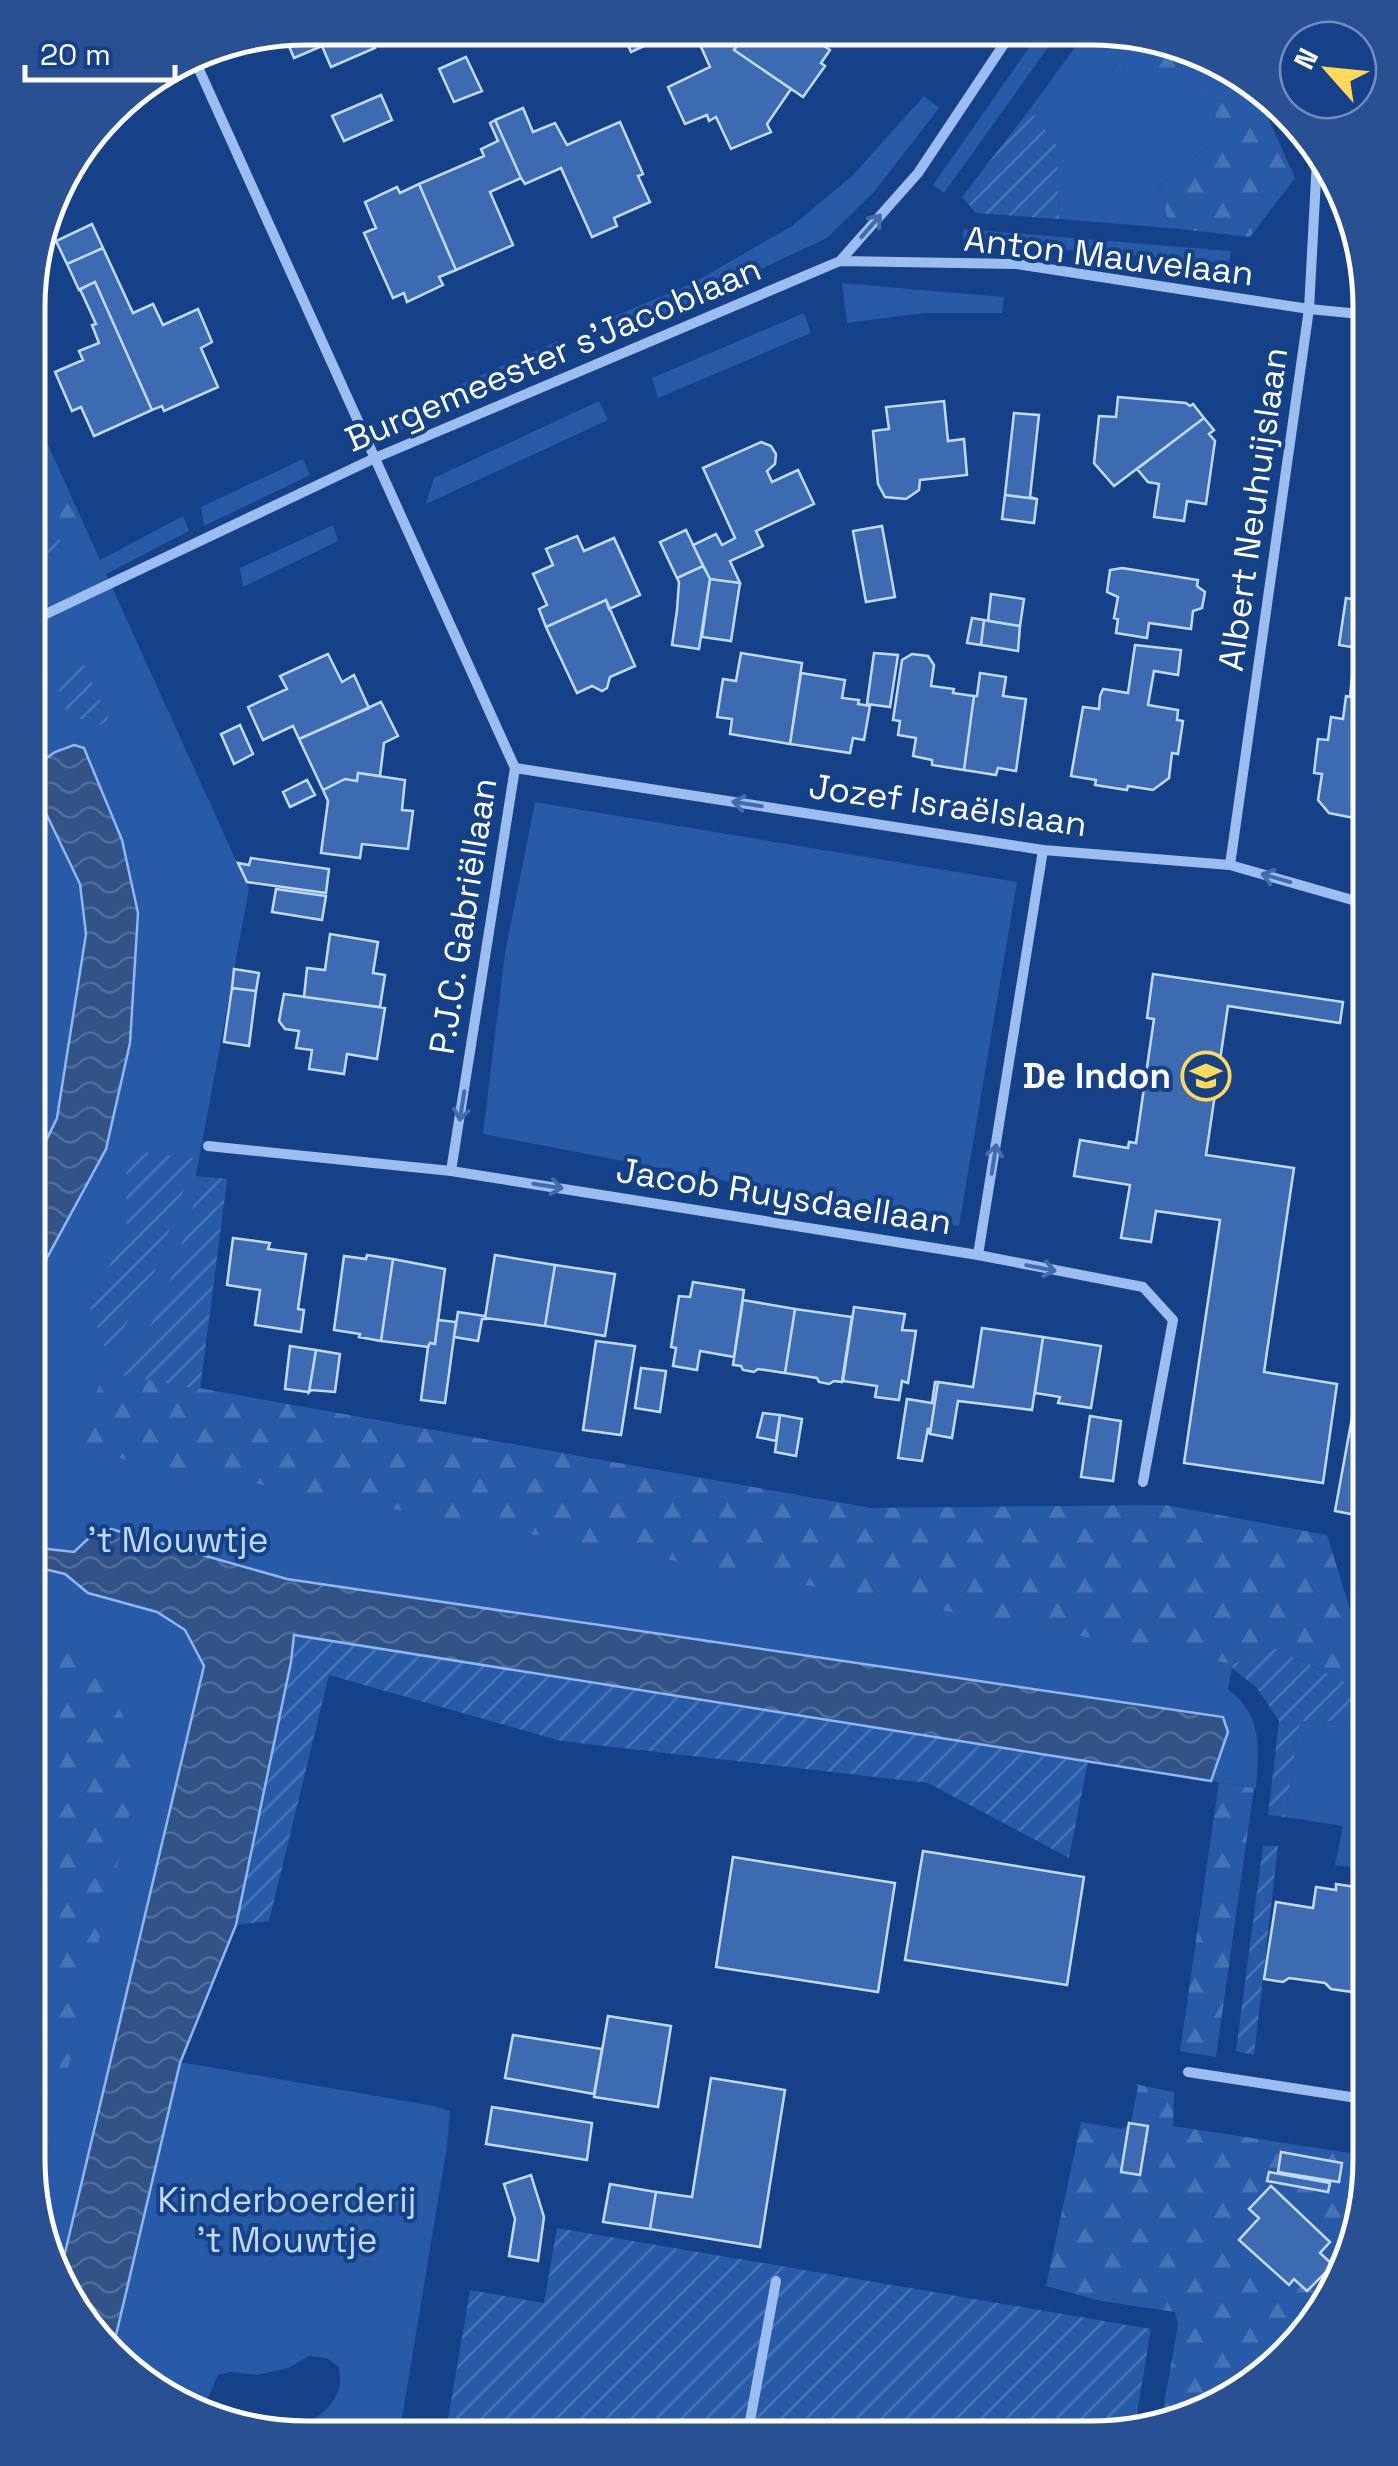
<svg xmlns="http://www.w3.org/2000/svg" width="1398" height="2466" font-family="'Space Grotesk',sans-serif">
<defs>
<pattern id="forest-firs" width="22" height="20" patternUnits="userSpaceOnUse" patternTransform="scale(2.5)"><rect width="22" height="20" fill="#275aa7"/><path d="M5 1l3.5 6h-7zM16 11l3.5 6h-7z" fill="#4773b4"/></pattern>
<pattern id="garden-furrows" width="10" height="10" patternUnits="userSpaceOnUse" patternTransform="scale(2.5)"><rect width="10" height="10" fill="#275aa7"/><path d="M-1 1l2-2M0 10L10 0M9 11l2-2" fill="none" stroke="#4773b4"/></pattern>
<pattern id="water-waves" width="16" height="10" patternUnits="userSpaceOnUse" patternTransform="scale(2.5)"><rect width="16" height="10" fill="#325388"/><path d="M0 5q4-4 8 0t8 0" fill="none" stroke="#516d9a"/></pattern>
</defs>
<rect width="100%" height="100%" fill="#154188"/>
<path fill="#275aa7" d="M1040,32H1059L944,193L933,185Z
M1086,32L1104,33L1127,80L1189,64L1224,134L1159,186L1170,228L1059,219L1057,146L1030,109Z
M924,96L939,108L874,192L827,238L618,336L615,316L693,283L792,226L852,176Z
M963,229L1231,251L1229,263L964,242Z
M842,283L1004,297L1002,313H924L847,323Z
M804,313L811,333L658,398L652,378Z
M558,341L565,357L401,430L376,422Z
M599,401L608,420L426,504L434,478Z
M30,405L100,560L183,516L189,531L106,574L249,889L196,1176L227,1179L200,1389L870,1508L1165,1505L1233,1664L1228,1689C1263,1716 1259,1747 1256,1788L294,1635L236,1925L180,2062L434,2106L450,2111L447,2146L399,2436H270L260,2432C290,2435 334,2417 340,2384C341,2378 339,2373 339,2367L327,2358L309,2356L288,2368L258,2375L230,2372L218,2375L207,2400L208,2411L136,2380L43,2250L35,2206L83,2004L28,1968Z
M303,459L310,475L204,526L201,507Z
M333,525L338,541L243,587L240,568Z
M535,802L1017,882L959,1226L483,1134L505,953Z
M1300,1721L1370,1722V1870L1335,1865L1343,1826L1285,1817Z"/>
<path fill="url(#forest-firs)" d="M1104,33H1145L1254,86L1295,178L1250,237L1170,228L1159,186L1224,134L1189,64L1127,81Z
M30,405L88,534L42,528L32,545L29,542Z
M103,1371L870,1508L1165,1505L1327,1535L1352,1616L1370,1636V1694L1275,1648L1233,1664L80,1451Z
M73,1647L103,1678L131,1731L137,1783L35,2206L28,2163L40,2084L28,2059V1682Z
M1219,1782L1254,1788L1216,2057L1180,2051Z
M1134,2084L1174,2092L1173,2126L1370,2156V2178L1313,2329L1182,2423L1160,2427L1178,2325L1175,2312L1101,2301L1046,2286L1081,2122L1122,2129L1131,2122L1138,2086Z"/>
<path fill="url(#garden-furrows)" d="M1030,109L1057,146L1059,219L976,213L962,197Z
M42,528L47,544L59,538L64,548L58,552L59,557L46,563L48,569L29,578V542L32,544Z
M84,664L109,721L100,725L84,719H70L53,677Z
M126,1150L195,1158L151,1281L108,1356L89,1305L127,1232Z
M202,1177L227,1179L200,1389L121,1375L163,1304Z
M294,1635L1088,1761L1069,1858L928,1783L561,1741L329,1675L269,1921L236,1925L291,1662Z
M1275,1648L1370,1694V1722L1300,1721L1285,1817L1268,1815L1279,1721L1257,1688L1232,1668L1233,1664Z
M1263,1846H1278L1254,2055L1236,2051Z
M557,2228L1151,2329L1134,2431L1091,2438L445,2437L470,2290L544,2303Z"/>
<path fill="url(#water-waves)" stroke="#8eb7f2" stroke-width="2.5" d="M74,745L84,748L122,840L138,913L130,1043L106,1149L29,1291V1176L57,1118L86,934L80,884L29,778V770L55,752Z
M111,1529L287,1579L1223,1717L1228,1732L1211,1781L294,1635L291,1662L236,1925L180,2063L113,2348L60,2274L204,1666L185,1630L157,1612L88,1593L65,1574L40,1568L28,1576V1535L39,1548L74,1552L92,1535Z"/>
<path fill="#3d6bb2" stroke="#c2d9fb" stroke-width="2.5" d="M307,28H371L375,48L331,67L322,46L294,58L283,32Z
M621,29L653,30L657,40L631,52Z
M704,30H710L736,47L734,50L791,89L767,124L771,132L731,149L716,117L709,121L707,115L685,124L668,87L710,67L698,40Z
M748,30L811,31L820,37L817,41L830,50L821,63L825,66L803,97L734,50Z
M466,57L482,91L454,102L439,69Z
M381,95L392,120L344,141L332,116Z
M523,108L533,132L555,123L567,145L620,122L643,174L638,176L650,202L614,218L617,226L592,237L561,168L525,184L521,178L495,120Z
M495,120L521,178L490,192L513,245L456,270L419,184L484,156L481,149L498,141L490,123Z
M419,184L456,270L439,277L443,285L407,302L404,293L393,298L364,233L376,228L365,202L397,187L400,193Z
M92,224L103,248L67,264L56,241Z
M103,248L133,313L153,304L163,325L198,309L212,342L201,348L218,387L164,411L162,406L152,410L95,282L79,290L67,264Z
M95,282L152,410L94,436L81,407L72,411L55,372L83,360L79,351L99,343L92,325L96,324L80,289Z
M1118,397L1186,403L1190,406L1193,404L1204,418L1114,486L1094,463L1099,416L1116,417Z
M944,401L948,441L964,439L967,475L920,480L919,490L906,499L885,497L878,484L873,431L889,429L886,407Z
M1014,413L1039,415L1030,497L1037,499L1005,495Z
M1204,418L1214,430L1209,434L1215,441L1206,504L1187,501L1184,521L1154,517L1159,484L1148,482L1137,469Z
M761,442L771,446L776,454L775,464L767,471L772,482L798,470L814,504L756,531L763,546L730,561L740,583L710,579L693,545L716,534L722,545L735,538L703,468Z
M1005,495L1037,499L1034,523L1002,519Z
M882,526L895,597L866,602L853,531Z
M686,530L703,566L677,578L660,542Z
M577,536L584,551L614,538L640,595L609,609L606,600L546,627L539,609L547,605L533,574L553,565L546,549Z
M703,566L710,579L699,649L672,645L677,610L679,582L677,578Z
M1122,568L1198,580L1197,586L1205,592L1202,608L1193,611L1191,629L1149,623L1147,638L1116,633L1118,619L1114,618L1118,597L1107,592L1110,570Z
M710,579L740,583L731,641L702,637Z
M991,594L1024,599L1020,626L988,621Z
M1346,598L1370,602V658L1362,657L1364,649L1339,645Z
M606,600L635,666L610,677L607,688L602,691L592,686L577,693L546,627Z
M972,618L984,620L981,645L967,643Z
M984,620L1020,626L1018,651L981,645Z
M1135,645L1181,650L1178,675L1154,671L1148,705L1178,710L1177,720L1183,721L1178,754L1172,753L1169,778L1153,790L1128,786L1127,790L1095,785L1096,780L1071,776L1083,707L1099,709L1100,696L1103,689L1128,693Z
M741,653L802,663L790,744L730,734L732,719L717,717L723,679L736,681Z
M874,653L898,655L890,707L867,704Z
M328,654L342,682L354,675L369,708L299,739L293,726L263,740L248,707L287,689L280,676Z
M912,654L928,656L934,665L931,686L954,689L953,693L974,696L964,770L932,765V760L913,756L916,738L898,735L900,721L893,720L902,660Z
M801,673L845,680L842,698L859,700L858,704L870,706L864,740L853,738L850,753L790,744Z
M980,673L1006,677L1003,696L1026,699L1016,771L998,768L996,775L964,770L974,696H977Z
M1352,676L1370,678V718L1356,818H1354L1329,813L1318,800L1322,774L1314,773L1318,739L1328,740L1331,717L1343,719L1346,696L1350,697Z
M381,702L398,736L384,743L380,776L358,773L357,781L345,779L323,790L299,739Z
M1370,718V828L1352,826L1356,818Z
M240,725L253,754L234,764L221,734Z
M358,773L405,780L402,810L413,811L408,849L362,844L360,858L321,853L328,801L323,790L345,779L357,781Z
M307,780L315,795L290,807L283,792Z
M251,858L329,869L326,893L247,882L238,863L249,865Z
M276,889L326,896L322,920L272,912Z
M330,934L378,942L373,973L385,975L380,1007L304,997L307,968L325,970Z
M234,969L259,973L256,991L232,988Z
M1153,974L1343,1002L1340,1023L1228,1006L1206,1155L1294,1168L1264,1372L1337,1384L1323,1483L1184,1463L1220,1220L1156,1211L1151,1242L1121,1238L1130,1185L1074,1176L1080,1140L1128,1148L1129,1142L1136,1143L1154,1019L1147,1018Z
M232,988L256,991L249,1046L224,1042Z
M284,994L385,1008L377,1059L347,1054L344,1074L309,1069L312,1050L296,1048L299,1031L285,1029L279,1021Z
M233,1238L270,1243L268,1249L306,1254L298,1309L304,1310L301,1332L255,1325L260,1290L227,1285Z
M367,1255L393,1259L381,1341L359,1337L360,1334L334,1330L344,1256L366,1259Z
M495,1255L555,1265L545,1326L485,1318Z
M393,1259L445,1269L435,1344L430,1343L428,1347L381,1341Z
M555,1265L615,1274L605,1336L545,1326Z
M693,1282L744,1290L734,1357L700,1351L697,1370L673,1366L676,1348L671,1347L679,1296L690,1297Z
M743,1300L795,1309L785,1373L758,1369L754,1372L743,1370L741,1366L733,1365Z
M854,1307L905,1314L902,1330L916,1331L908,1383L902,1381L899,1400L875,1397L877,1386L843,1381Z
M795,1309L852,1317L842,1382L834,1381L829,1384L819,1382L817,1378L785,1373Z
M458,1312L485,1316L486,1319H482L478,1341L454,1337Z
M1370,1319V1471L1366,1470L1356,1515L1335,1511Z
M438,1320L456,1322L445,1403L421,1400L428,1347L430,1343L435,1344Z
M982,1328L1043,1337L1032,1410L958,1401L952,1438L930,1434L938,1382L973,1387Z
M1043,1337L1101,1346L1091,1408L1058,1403L1060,1397L1035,1393Z
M596,1341L635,1346L621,1435L583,1430Z
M290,1346L316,1350L309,1392L285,1389Z
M316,1350L340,1354L335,1392L311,1390L309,1392Z
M641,1368L666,1371L660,1412L635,1408Z
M935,1382H938L930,1434L928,1428L922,1461L898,1458L907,1399L932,1403Z
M763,1413L780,1415L776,1441L757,1437Z
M780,1415L802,1419L796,1456L775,1452Z
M1090,1416L1121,1421L1113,1481L1081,1477Z
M923,1851L1084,1877L1067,1985L905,1960Z
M733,1857L895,1883L878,1992L716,1967Z
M1336,1884L1355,1887L1361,1894L1370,1895V1989L1359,1993L1331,1989L1325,1983L1289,1978L1283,1982L1264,1979L1276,1902L1313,1908L1316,1887L1336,1890Z
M608,2016L671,2026L658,2107L594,2097Z
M513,2035L602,2049L594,2094L505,2078Z
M711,2078L785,2090L760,2247L650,2229L656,2192L692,2197Z
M492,2107L592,2123L587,2160L486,2144Z
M1129,2123L1148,2126L1140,2175L1121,2172Z
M1281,2152L1342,2163L1339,2182L1278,2172Z
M1269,2172L1330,2183L1328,2192L1267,2181Z
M531,2175L544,2217L538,2261L509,2256L515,2219L504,2184Z
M610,2184L656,2192L650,2229L603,2222Z
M1271,2186L1330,2242L1320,2253L1333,2265L1307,2291L1294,2279L1289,2285L1239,2240L1259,2218L1249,2209Z"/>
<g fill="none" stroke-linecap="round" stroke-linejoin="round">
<path stroke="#9cbdef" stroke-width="10" d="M192,54L515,768L451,1171
M840,261L1016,264L1309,309L1370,315
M29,622L375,458L840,261L918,173L1012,32
M515,768L1043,850L1230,865L1370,905
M1230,865L1309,309L1317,160
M208,1146L451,1171L978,1255L1143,1287L1173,1320L1143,1482
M978,1255L1043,850
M1188,2072L1370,2100
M747,2437L776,2281"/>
</g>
<defs><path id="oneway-shaft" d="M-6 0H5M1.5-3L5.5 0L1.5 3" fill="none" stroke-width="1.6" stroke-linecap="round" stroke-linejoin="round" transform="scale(2.5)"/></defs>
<g stroke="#446cac">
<use href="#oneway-shaft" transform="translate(871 226) rotate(-49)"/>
<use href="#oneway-shaft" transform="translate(747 804) rotate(-171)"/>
<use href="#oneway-shaft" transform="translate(1276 878) rotate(-164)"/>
<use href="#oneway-shaft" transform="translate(462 1106) rotate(99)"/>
<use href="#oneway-shaft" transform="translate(994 1159) rotate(-81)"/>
<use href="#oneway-shaft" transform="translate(548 1186) rotate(9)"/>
<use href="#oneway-shaft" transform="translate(1041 1268) rotate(11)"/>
</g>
<defs>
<g id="school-ring" transform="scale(2.5)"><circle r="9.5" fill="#154188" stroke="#ffd95a" stroke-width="1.5"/><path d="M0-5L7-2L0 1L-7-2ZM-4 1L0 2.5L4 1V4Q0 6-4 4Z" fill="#ffd95a"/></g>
</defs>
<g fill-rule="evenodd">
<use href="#school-ring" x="1206" y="1076"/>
</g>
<g text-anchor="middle" stroke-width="8" stroke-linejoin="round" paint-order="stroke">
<g font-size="35" fill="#fff" stroke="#154188">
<text transform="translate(1109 256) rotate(7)" y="12">Anton Mauvelaan</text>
<text transform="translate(553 354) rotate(-23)" y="12">Burgemeester s'Jacoblaan</text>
<text transform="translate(1253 509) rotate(-82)" y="12">Albert Neuhuijslaan</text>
<text transform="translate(948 805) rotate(8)" y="12">Jozef Israëlslaan</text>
<text transform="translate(463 916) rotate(-81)" y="12">P.J.C. Gabriëllaan</text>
<text transform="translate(784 1196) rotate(9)" y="12">Jacob Ruysdaellaan</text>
</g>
<g font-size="35" font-weight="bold" fill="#fff" stroke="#154188" text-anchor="end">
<text x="1171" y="1088">De Indon</text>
</g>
<g font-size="35" fill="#c2d9fb" stroke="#154188">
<text x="178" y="1552">'t Mouwtje</text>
<text x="287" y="2212">Kinderboerderij<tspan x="287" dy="40">'t Mouwtje</tspan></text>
</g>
</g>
<path d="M0 0H1398V2466H0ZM307 45H1091A262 262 0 0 1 1353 307V2159A262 262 0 0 1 1091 2421H307A262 262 0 0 1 45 2159V307A262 262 0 0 1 307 45Z" fill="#285092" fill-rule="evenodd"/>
<path fill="none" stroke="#fff" stroke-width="5" d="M307 45H1091A262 262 0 0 1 1353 307V2159A262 262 0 0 1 1091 2421H307A262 262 0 0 1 45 2159V307A262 262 0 0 1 307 45Z"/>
<g transform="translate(1328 70) rotate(297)"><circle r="48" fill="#154188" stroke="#738db8" stroke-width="2.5"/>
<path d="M0-8L18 38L0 25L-18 38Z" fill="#ffd95a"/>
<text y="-15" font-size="28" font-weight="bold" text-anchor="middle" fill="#ffffff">N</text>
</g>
<path d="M25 65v15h150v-15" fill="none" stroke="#ffffff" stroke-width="5"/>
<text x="40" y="65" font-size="30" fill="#ffffff" stroke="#154188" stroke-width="8" paint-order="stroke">20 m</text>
</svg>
